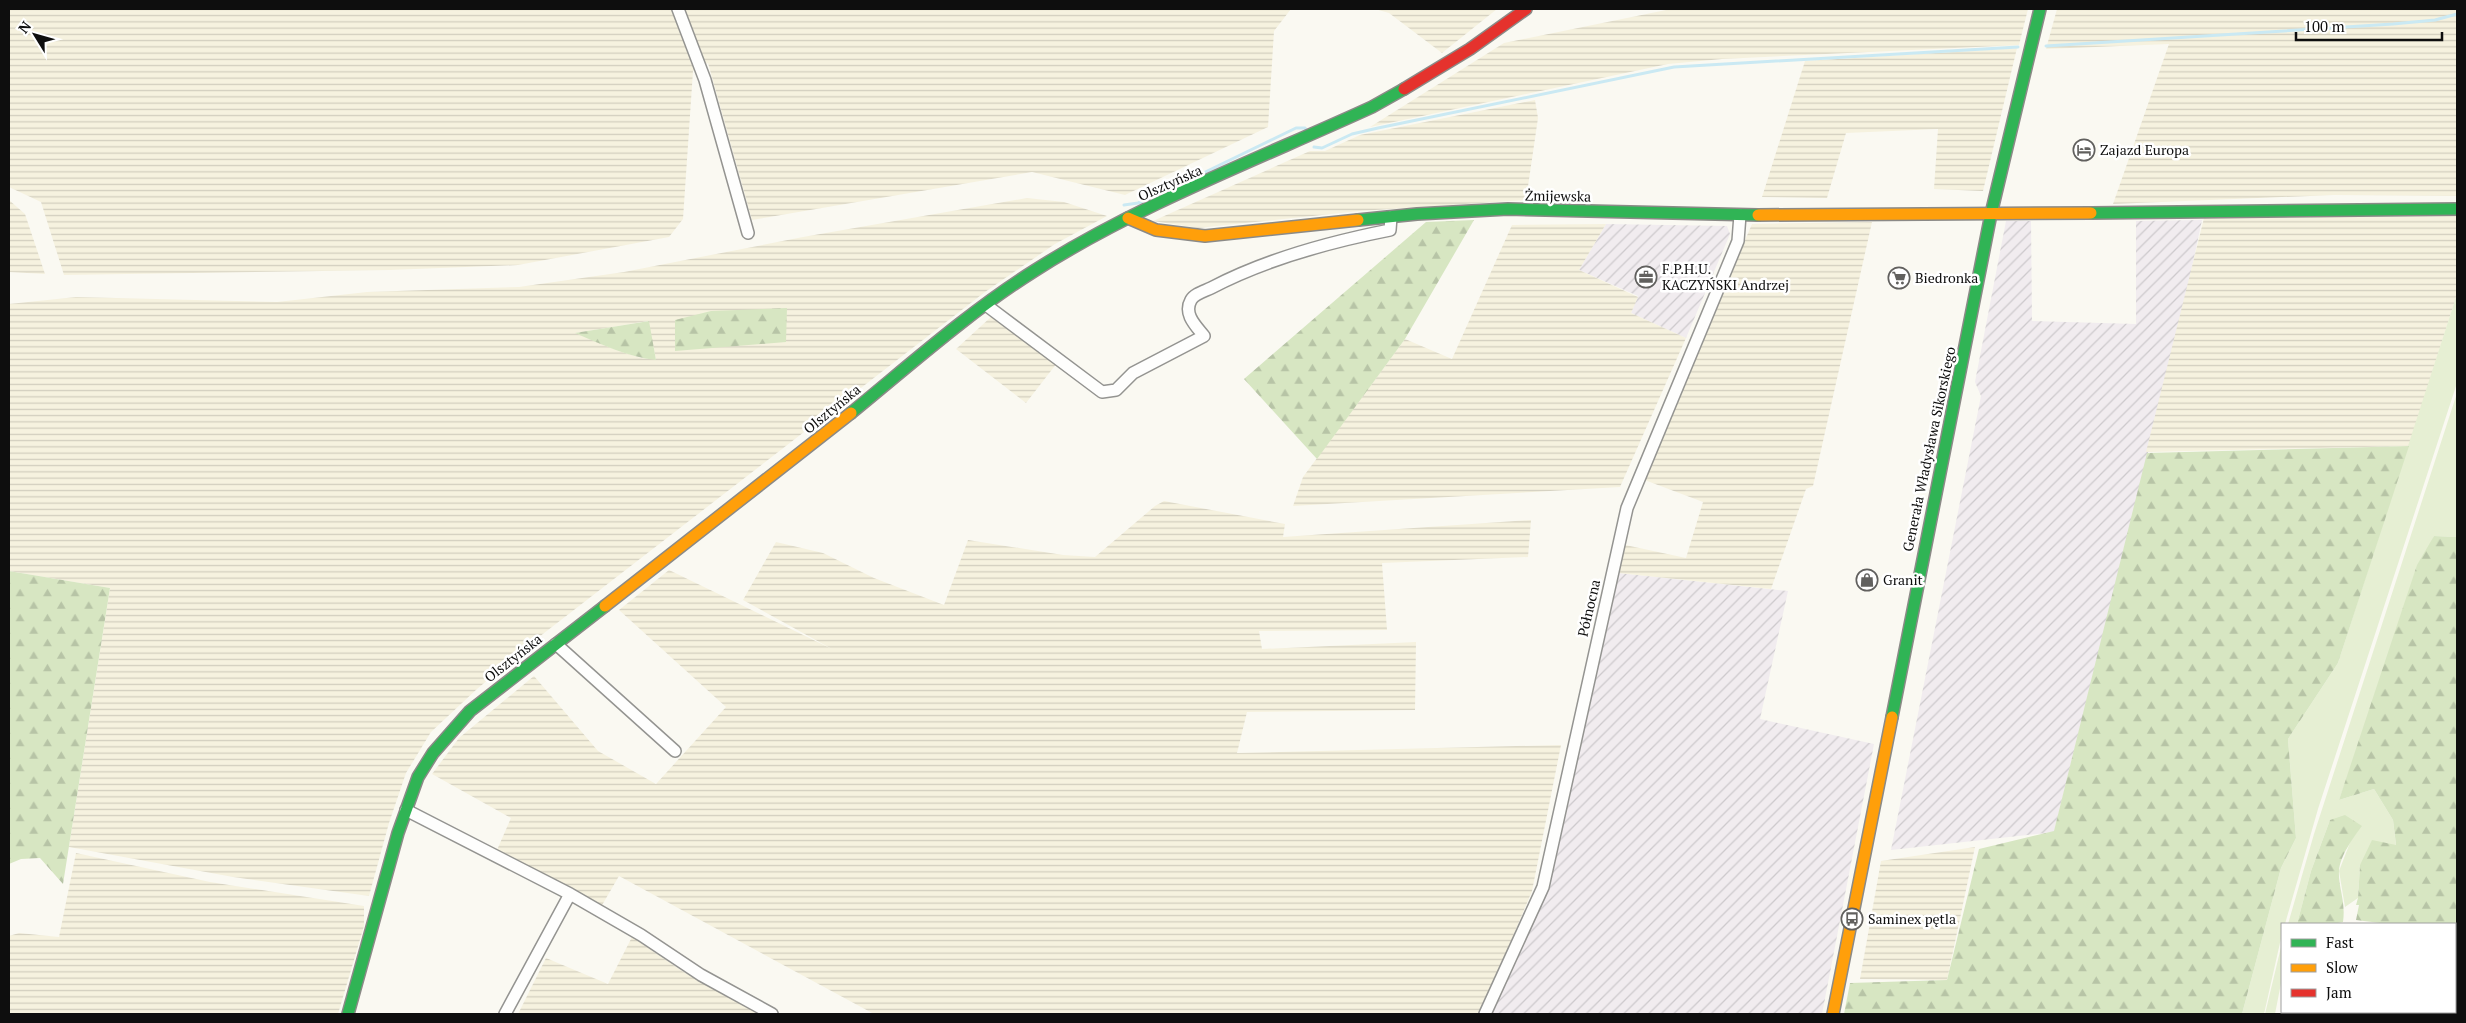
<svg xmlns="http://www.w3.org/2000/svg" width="2466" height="1023" font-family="'PT Serif',serif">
<defs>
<pattern id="industrial-furrows" width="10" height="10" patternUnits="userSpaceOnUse" patternTransform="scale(1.25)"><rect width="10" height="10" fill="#f1ecef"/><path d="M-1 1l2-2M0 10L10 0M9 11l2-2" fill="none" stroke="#cdc9cc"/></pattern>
<pattern id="farmland-rules" width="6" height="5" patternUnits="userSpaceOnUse" patternTransform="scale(1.25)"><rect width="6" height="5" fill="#f6f2df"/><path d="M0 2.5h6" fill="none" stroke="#d2cebe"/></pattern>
<pattern id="forest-firs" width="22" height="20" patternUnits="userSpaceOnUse" patternTransform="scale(1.25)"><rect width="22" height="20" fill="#d7e6c2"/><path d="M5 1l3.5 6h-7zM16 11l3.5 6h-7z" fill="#b7c4a6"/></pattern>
</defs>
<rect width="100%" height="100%" fill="#faf9f2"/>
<path fill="url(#industrial-furrows)" d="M2202,220L2181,319L2054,832L1891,850L1981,396L1975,382L2006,221H2031L2032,321L2136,324V221Z
M1606,224L1727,226L1730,234L1686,338L1631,313L1638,296L1579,270Z
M1609,572L1788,591L1760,719L1874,744L1822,1014H1488L1543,899Z"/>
<path fill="url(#farmland-rules)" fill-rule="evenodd" d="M9,9H1291L1274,31L1268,127L1125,195L1032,172L752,220L708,63L693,71L683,219L669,237L518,265L390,270L64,275L41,202L9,187Z
M1375,9H1497L1442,53L1389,13Z
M1671,9H2028L2019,45L1722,59L1668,64L1370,127L1504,43Z
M2057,9H2457V196L2334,195L2113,204L2169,44L2046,49Z
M2017,48L1983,191L1934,189L1938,129L1846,133L1827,198L1762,197L1805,61Z
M1535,100L1538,118L1526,200L1360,211L1198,228L1153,221L1310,151H1325L1360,135Z
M1027,198L1064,202L1107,216L1055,244L985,292L539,637L477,689L431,732L406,773L389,823L369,896L233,877L69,847L110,588L9,571V304L76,297L277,302L367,292L519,287L624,272L803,237ZM648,321L656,359L641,358L616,350L576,333Z
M9,200L25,214L45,274L9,272Z
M2457,216V294L2409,446L2146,452L2204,218Z
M1872,222L1813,486L1806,489L1771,589L1609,572L1616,543L1686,558L1703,502L1642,479L1752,224Z
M1606,224L1579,270L1638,297L1631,313L1686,338L1620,487L1293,506L1303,477L1405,339L1452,359L1512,225Z
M992,316L1057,363L1026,403L956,349Z
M1164,501L1285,524L1283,537L1531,520L1528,557L1382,563L1387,630L1259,631L1262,649L1416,642L1415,710L1247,712L1237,753L1561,745L1532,891L1480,1014H874L619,876L601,907L497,850L511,818L432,774L459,738L534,676L598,751L656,784L726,707L619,610L669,570L832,649L743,600L776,542L823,553L874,578L944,605L968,540L1063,555L1095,557L1155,506Z
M1975,847L1947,980L1860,979L1881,861Z
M76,853L210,882L364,906V926L338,1014H9V936L19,933L59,937Z
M632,937L682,971L759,1014H518L546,958L608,984Z"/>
<path fill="#e6efd3" d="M2457,294V383L2318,809L2285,924H2282V934L2264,1014H2242L2281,868L2296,838L2288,739L2338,663Z
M2457,393V537L2434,536L2339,800L2374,789L2393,820L2396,846L2360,865L2358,898L2345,907L2339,871L2351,840L2361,826L2330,820L2311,871L2297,924H2288L2314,834Z
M2282,943V978L2275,1014H2265Z"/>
<path fill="url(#forest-firs)" d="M1474,220L1405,339L1317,459L1244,379L1426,222Z
M787,308L786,342L675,351V320L711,311Z
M649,321L656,360C627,357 601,344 575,333Z
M2409,446L2338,663L2288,739L2296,838L2281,868L2242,1014H1844L1850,983L1947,980L1979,849L2054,831L2147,453Z
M2434,536L2457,537V1014H2426L2427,1012H2455V924H2388L2356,920L2359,905H2356L2358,898L2360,865L2372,840L2396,845L2393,820L2374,789L2339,800L2417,565Z
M9,571L110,588L63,884L40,858L21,859L9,864Z
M2345,815L2362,826C2353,838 2340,856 2339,871C2338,887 2346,901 2343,922L2332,924H2297L2311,871L2330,820Z"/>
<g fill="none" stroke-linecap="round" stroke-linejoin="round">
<path stroke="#cae9f3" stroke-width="3" d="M2046,46L2393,24L2435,20L2457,14
M1314,147L1322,148L1352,134L1378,128L1674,67L2018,47
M1124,205L1138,203L1160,194L1296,128H1305L1306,130"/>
<g stroke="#949491" stroke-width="14">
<path id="street" d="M678,9L705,80L748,233
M986,305L1102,392L1116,390L1133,373L1204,336C1196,326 1183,314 1191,300C1194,294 1205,291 1211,288C1266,259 1329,242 1390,230L1391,217
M556,644L675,751
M406,810L570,894L505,1014
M570,894L641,935L701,975L772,1014
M1485,1014L1543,887L1627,508L1738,241L1740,215"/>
</g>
<g stroke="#8b8a87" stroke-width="14">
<path id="fast" d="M2091,213L2457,209
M1358,220L1417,214L1508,209L1758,215
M851,413C911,364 969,312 1034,271C1137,205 1261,158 1372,107L1404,89
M1892,717L1991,214L2040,9
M348,1014L398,833L418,777L433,753L470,711L605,606"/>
</g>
<g stroke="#8b8a87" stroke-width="14">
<path id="slow" d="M1758,215L2091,213
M1128,218L1156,230L1205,236L1358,220
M605,606L851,413
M1833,1014L1892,717"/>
</g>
<g stroke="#8b8a87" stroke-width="14">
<path id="jam" d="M1404,89L1470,49L1526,9"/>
</g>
<use href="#street" stroke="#fefefd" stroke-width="11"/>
<use href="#fast" stroke="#30b455" stroke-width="11"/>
<use href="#slow" stroke="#ff9f0a" stroke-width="11"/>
<use href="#jam" stroke="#e5322d" stroke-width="11"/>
</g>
<defs>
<g id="hotel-ring" transform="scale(1.125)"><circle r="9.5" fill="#fff" stroke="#61605e" stroke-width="1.5"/><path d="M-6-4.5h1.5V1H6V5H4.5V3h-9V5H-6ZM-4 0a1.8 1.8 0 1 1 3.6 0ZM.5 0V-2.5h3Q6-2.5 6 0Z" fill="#61605e"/></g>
<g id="office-ring" transform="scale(1.125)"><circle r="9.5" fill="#fff" stroke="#61605e" stroke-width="1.5"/><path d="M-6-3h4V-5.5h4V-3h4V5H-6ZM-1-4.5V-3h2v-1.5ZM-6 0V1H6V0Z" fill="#61605e"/></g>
<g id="supermarket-ring" transform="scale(1.125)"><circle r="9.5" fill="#fff" stroke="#61605e" stroke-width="1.5"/><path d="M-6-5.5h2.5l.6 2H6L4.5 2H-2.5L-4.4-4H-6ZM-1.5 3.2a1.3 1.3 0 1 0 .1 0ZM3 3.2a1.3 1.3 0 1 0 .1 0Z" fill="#61605e"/></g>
<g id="shop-ring" transform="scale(1.125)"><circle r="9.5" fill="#fff" stroke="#61605e" stroke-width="1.5"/><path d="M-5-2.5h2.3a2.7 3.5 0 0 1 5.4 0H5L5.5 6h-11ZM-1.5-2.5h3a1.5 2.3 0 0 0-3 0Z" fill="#61605e"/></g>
<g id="bus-ring" transform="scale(1.125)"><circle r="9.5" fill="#fff" stroke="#61605e" stroke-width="1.5"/><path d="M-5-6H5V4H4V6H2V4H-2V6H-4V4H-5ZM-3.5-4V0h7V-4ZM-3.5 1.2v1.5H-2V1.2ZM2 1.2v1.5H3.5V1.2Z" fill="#61605e"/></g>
</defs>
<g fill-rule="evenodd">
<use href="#hotel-ring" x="2084" y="150"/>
<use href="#office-ring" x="1646" y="277"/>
<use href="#supermarket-ring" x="1899" y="278"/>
<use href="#shop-ring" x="1867" y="580"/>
<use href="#bus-ring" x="1852" y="919"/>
</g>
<g text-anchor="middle" stroke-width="5" stroke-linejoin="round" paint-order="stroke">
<g font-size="14" fill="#0e0e0e" stroke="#fff" text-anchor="start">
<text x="2100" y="155">Zajazd Europa</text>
<text x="1662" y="274">F.P.H.U.<tspan x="1662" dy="16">KACZYŃSKI Andrzej</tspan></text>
<text x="1915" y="283">Biedronka</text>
<text x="1883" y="585">Granit</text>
<text x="1868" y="924">Saminex pętla</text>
</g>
<g font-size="14" fill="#0e0e0e" stroke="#fff">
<text transform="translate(1170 183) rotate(-24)" y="5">Olsztyńska</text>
<text transform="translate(1558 196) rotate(1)" y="5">Żmijewska</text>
<text transform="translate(832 409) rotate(-39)" y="5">Olsztyńska</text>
<text transform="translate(1929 449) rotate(-78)" y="5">Generała Władysława Sikorskiego</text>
<text transform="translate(1589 608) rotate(-77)" y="5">Północna</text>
<text transform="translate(513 658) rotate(-38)" y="5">Olsztyńska</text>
</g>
</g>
<rect width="2466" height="1023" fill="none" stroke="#0e0e0e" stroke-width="20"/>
<rect x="2281" y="923" width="175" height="90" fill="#ffffff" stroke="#9f9f9f"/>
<rect x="2291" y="939" width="25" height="8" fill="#30b455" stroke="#9f9f9f"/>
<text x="2326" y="948" font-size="15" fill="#0e0e0e">Fast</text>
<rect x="2291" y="964" width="25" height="8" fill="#ff9f0a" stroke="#9f9f9f"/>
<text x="2326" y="973" font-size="15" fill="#0e0e0e">Slow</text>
<rect x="2291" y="989" width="25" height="8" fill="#e5322d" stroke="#9f9f9f"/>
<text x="2326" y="998" font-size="15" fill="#0e0e0e">Jam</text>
<g transform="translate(35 35) rotate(307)" stroke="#ffffff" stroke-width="4" paint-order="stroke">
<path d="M0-4L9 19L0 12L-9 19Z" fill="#0e0e0e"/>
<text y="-8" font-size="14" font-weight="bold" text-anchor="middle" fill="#0e0e0e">N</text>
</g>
<path d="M2296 32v8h146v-8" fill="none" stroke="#0e0e0e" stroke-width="2.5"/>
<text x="2304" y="32" font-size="15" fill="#0e0e0e" stroke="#ffffff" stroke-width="4" paint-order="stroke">100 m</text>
</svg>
